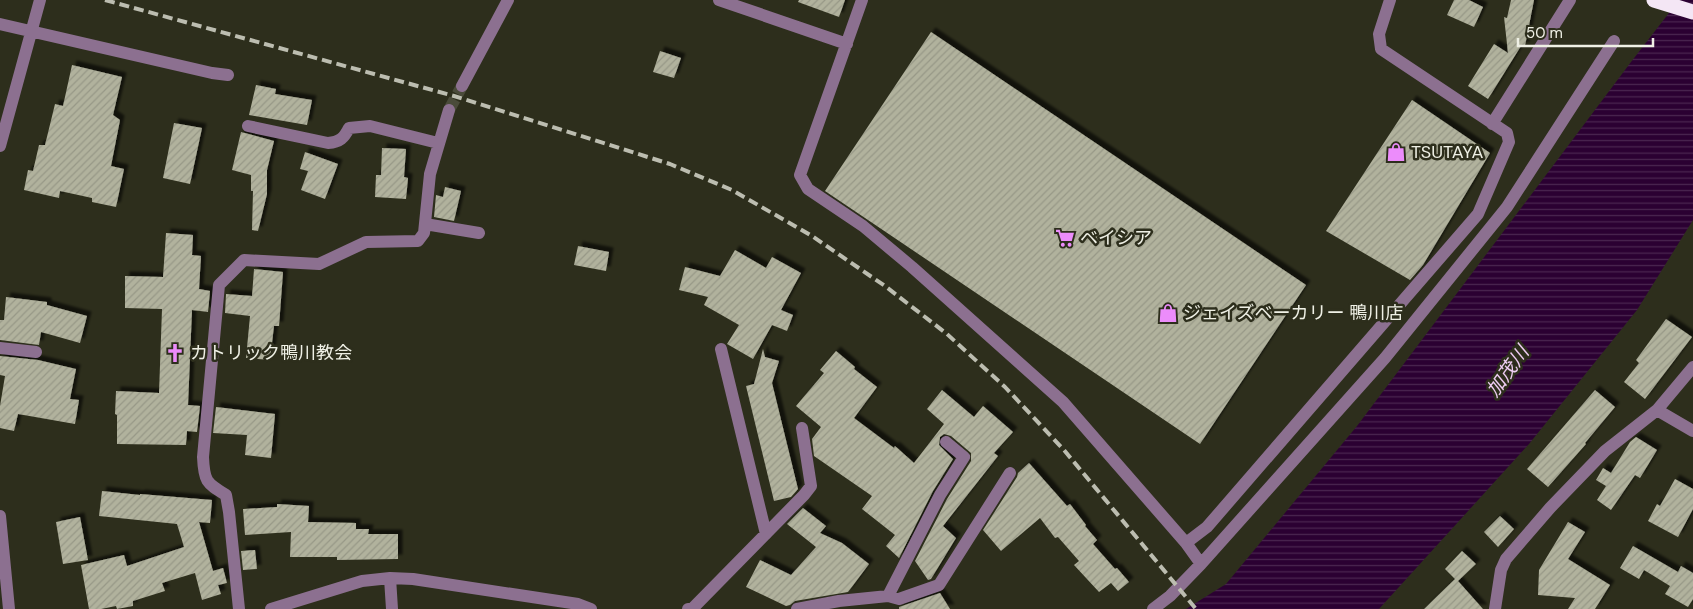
<svg xmlns="http://www.w3.org/2000/svg" width="1693" height="609" font-family="'DM Sans','Noto Sans JP',sans-serif">
<defs>
<pattern id="water-rules" width="6" height="5" patternUnits="userSpaceOnUse" patternTransform="scale(1.25)"><rect width="6" height="5" fill="#2b0032"/><path d="M0 2.5h6" fill="none" stroke="#4a2650"/></pattern>
<pattern id="building-hatch" width="6" height="6" patternUnits="userSpaceOnUse" patternTransform="scale(1.25)"><rect width="6" height="6" fill="#b1b29d"/><path d="M-1 1l2-2M0 6l6-6M5 7l2-2" fill="none" stroke="#979887"/></pattern>
<filter id="shadow"><feDropShadow dx="4.5" dy="-4.5" stdDeviation="1" flood-color="#0009"/></filter>
</defs>
<rect width="100%" height="100%" fill="#2d2e1c"/>
<path fill="url(#water-rules)" d="M1679,0H1693V220L1637,310L1529,444L1379,609H1186L1226,584L1357,426L1631,62Z"/>
<path fill="url(#building-hatch)" filter="url(#shadow)" d="M799,0H845L839,17L798,2Z
M1454,0H1469L1483,7L1474,27L1447,15Z
M1511,0H1534L1525,46H1521L1488,99L1468,86L1494,44L1508,53L1504,17L1507,18Z
M931,32L1306,285L1200,444L825,191Z
M660,51L681,58L674,78L653,72Z
M72,65L122,77L113,115L120,120L111,166L124,169L116,207L92,202V198L60,191L59,198L24,190L28,170L33,171L39,145H45L55,104L63,106Z
M256,85L276,89L275,94L312,100L307,125L249,115Z
M1412,100L1490,153L1423,265L1410,280L1326,231Z
M174,123L202,128L190,184L163,178Z
M241,132L274,141L267,170V194L258,231L252,230L253,191H251V175L232,170Z
M382,148L406,149L404,177L408,178L406,199L375,197L376,175H381Z
M305,152L338,164L325,199L301,190L308,171L300,169Z
M445,187L461,191L454,221L434,217L436,195L443,197Z
M166,233L193,235L192,255L201,256L199,289L210,291L208,312L192,310L188,405L200,406L197,432L187,431L186,445L117,444V415L115,414L116,391L159,393L162,309L125,308V276L163,277Z
M578,246L609,252L606,271L574,265Z
M735,250L766,268L772,257L801,273L781,310L793,315L787,331L772,325L753,359L727,344L739,325L704,305L708,297L679,290L685,267L720,276Z
M254,269L283,272L279,326H274L270,360L246,358L250,316L225,313L226,294L252,296Z
M6,297L47,302V305L87,316L80,343L41,332L39,345L0,340V320H4Z
M1666,319L1692,337L1645,399L1624,382L1639,363L1636,360Z
M763,349L765,357L779,361L772,383L798,489L791,497L774,501L746,386L754,384Z
M836,351L855,367L854,369L877,387L854,418L894,448L895,446L914,463L944,424L927,409L942,390L974,417L983,406L1013,432L994,453L998,456L943,526L956,538L931,579L928,580L915,561L947,499L971,461V453L951,436L944,434L940,437L939,445L953,459L933,491L899,558L886,546L895,535L862,509L872,496L814,456L812,439L821,427L796,406L824,373L820,370Z
M0,356L38,360L76,369L70,399L79,400L75,424L18,414L14,431L0,428V406L5,376L0,375Z
M1595,390L1615,407L1585,443L1586,444L1548,487L1527,469Z
M216,407L275,414L271,458L245,455L247,435L213,433Z
M1636,437L1657,450L1640,478L1635,475L1611,510L1597,500L1606,486L1596,480L1603,468L1611,473L1630,442Z
M1029,463L1067,506L1070,504L1086,525L1085,526L1097,540L1093,544L1115,569L1117,568L1129,582L1118,591L1111,583L1099,592L1074,565L1079,561L1058,537L1055,538L1040,518L1001,551L983,530L1017,477L1018,473Z
M1675,479L1693,489V509L1678,537L1648,521L1657,504L1660,506Z
M102,491L140,495V494L212,500L210,523L199,522L213,571L223,568L227,583L218,585L221,594L202,600L195,573L162,583L165,591L133,601V606L117,609L116,606L101,609H89L81,565L124,555L127,566L184,547L177,524L99,516Z
M277,504L309,506L308,522L356,523V529H369L368,534H398V559L337,560V557H290L291,532L245,535L243,509L277,507Z
M803,508L826,526L820,533L842,543L869,564L848,592L795,601L790,605L786,606L746,587L760,560L791,575L816,547L787,524Z
M1500,516L1514,529L1498,547L1484,532Z
M80,517L88,560L63,564L56,522Z
M1568,522L1585,532L1568,559L1610,585L1595,609H1568L1575,598L1538,595L1539,570Z
M1633,546L1678,572L1681,566L1693,573V599L1688,607L1665,594L1670,586L1644,570L1639,579L1620,568Z
M255,550L257,569L243,570L241,551Z
M1462,551L1476,564L1458,581L1483,609H1424L1455,579L1445,569Z
M940,593L950,609H899V607Z"/>
<g fill="none" stroke-linecap="round" stroke-linejoin="round">
<path stroke="#4a4b3a" stroke-width="12" stroke-dasharray="12 6" stroke-linecap="butt" d="M449,110L462,86"/>
<path stroke="#8c7090" stroke-width="12" d="M719,0L847,44
M862,0L800,175L808,189L863,226L912,267L1063,402L1186,543L1201,564
M0,24L212,73L228,75
M462,86L508,0
M1492,124L1570,0
M248,126L328,143C340,142 344,138 349,128L370,126L438,143
M0,146L40,0
M425,224L479,233
M0,348L36,352
M721,349L766,534
M1657,410L1693,431
M0,516L9,609
M1186,543L1207,527L1478,214L1509,142L1507,133L1381,49L1379,34L1390,0
M390,578L392,609
M888,596L940,495L964,457L946,442
M239,609L229,512L226,495C206,483 204,481 203,457L219,285L244,260L319,264L366,242L418,241L424,233L430,174L449,110
M271,609L362,581L390,578L413,579L578,604L591,609
M688,609H692L804,495L811,486L802,428
M797,609L839,601L888,596L899,599L939,585L1010,473
M1153,609L1170,596L1201,564L1385,358L1507,207L1614,41
M1495,609L1501,570L1506,559L1550,508L1605,451L1657,410L1693,367"/>
<path stroke="#f4e6f5" stroke-width="15" d="M1654,0L1693,12"/>
<path stroke="#bcbdb0" stroke-width="4" stroke-dasharray="10 5" stroke-linecap="butt" d="M105,0L454,96L670,164L732,190L812,236L885,286L947,334L1005,387L1064,450L1196,609"/>
</g>
<defs>
<g id="shop-bare" transform="scale(1.5)"><path d="M-5-2.5h2.3a2.7 3.5 0 0 1 5.4 0H5L5.5 6h-11ZM-1.5-2.5h3a1.5 2.3 0 0 0-3 0Z" fill="#ec8cfb" stroke="#2d2e1c" stroke-width="2.5" paint-order="stroke"/></g>
<g id="supermarket-bare" transform="scale(1.5)"><path d="M-6-5.5h2.5l.6 2H6L4.5 2H-2.5L-4.4-4H-6ZM-1.5 3.2a1.3 1.3 0 1 0 .1 0ZM3 3.2a1.3 1.3 0 1 0 .1 0Z" fill="#ec8cfb" stroke="#2d2e1c" stroke-width="2.5" paint-order="stroke"/></g>
<g id="church-bare" transform="scale(1.5)"><path d="M-1.2-6h2.4v3.5h3.3v2.4h-3.3V6h-2.4V-.1h-3.3v-2.4h3.3Z" fill="#ec8cfb" stroke="#2d2e1c" stroke-width="2.5" paint-order="stroke"/></g>
</defs>
<g fill-rule="evenodd">
<use href="#shop-bare" x="1396" y="152"/>
<use href="#supermarket-bare" x="1065" y="238"/>
<use href="#shop-bare" x="1168" y="313"/>
<use href="#church-bare" x="175" y="353"/>
</g>
<g text-anchor="middle" stroke-width="5" stroke-linejoin="round" paint-order="stroke">
<g font-size="18" fill="#eff0e5" stroke="#2d2e1c" text-anchor="start">
<text x="1411" y="158">TSUTAYA</text>
<text x="1080" y="244">ベイシア</text>
<text x="1183" y="319">ジェイズベーカリー 鴨川店</text>
<text x="190" y="359">カトリック鴨川教会</text>
</g>
<g font-size="19" font-style="italic" fill="#eeccf3" stroke="#2d2e1c">
<text transform="translate(1507 371) rotate(-54)" y="7">加茂川</text>
</g>
</g>
<path d="M1518 38v8h135v-8" fill="none" stroke="#eff0e5" stroke-width="2.5"/>
<text x="1526" y="38" font-size="15" fill="#eff0e5" stroke="#2d2e1c" stroke-width="4" paint-order="stroke">50 m</text>
</svg>
